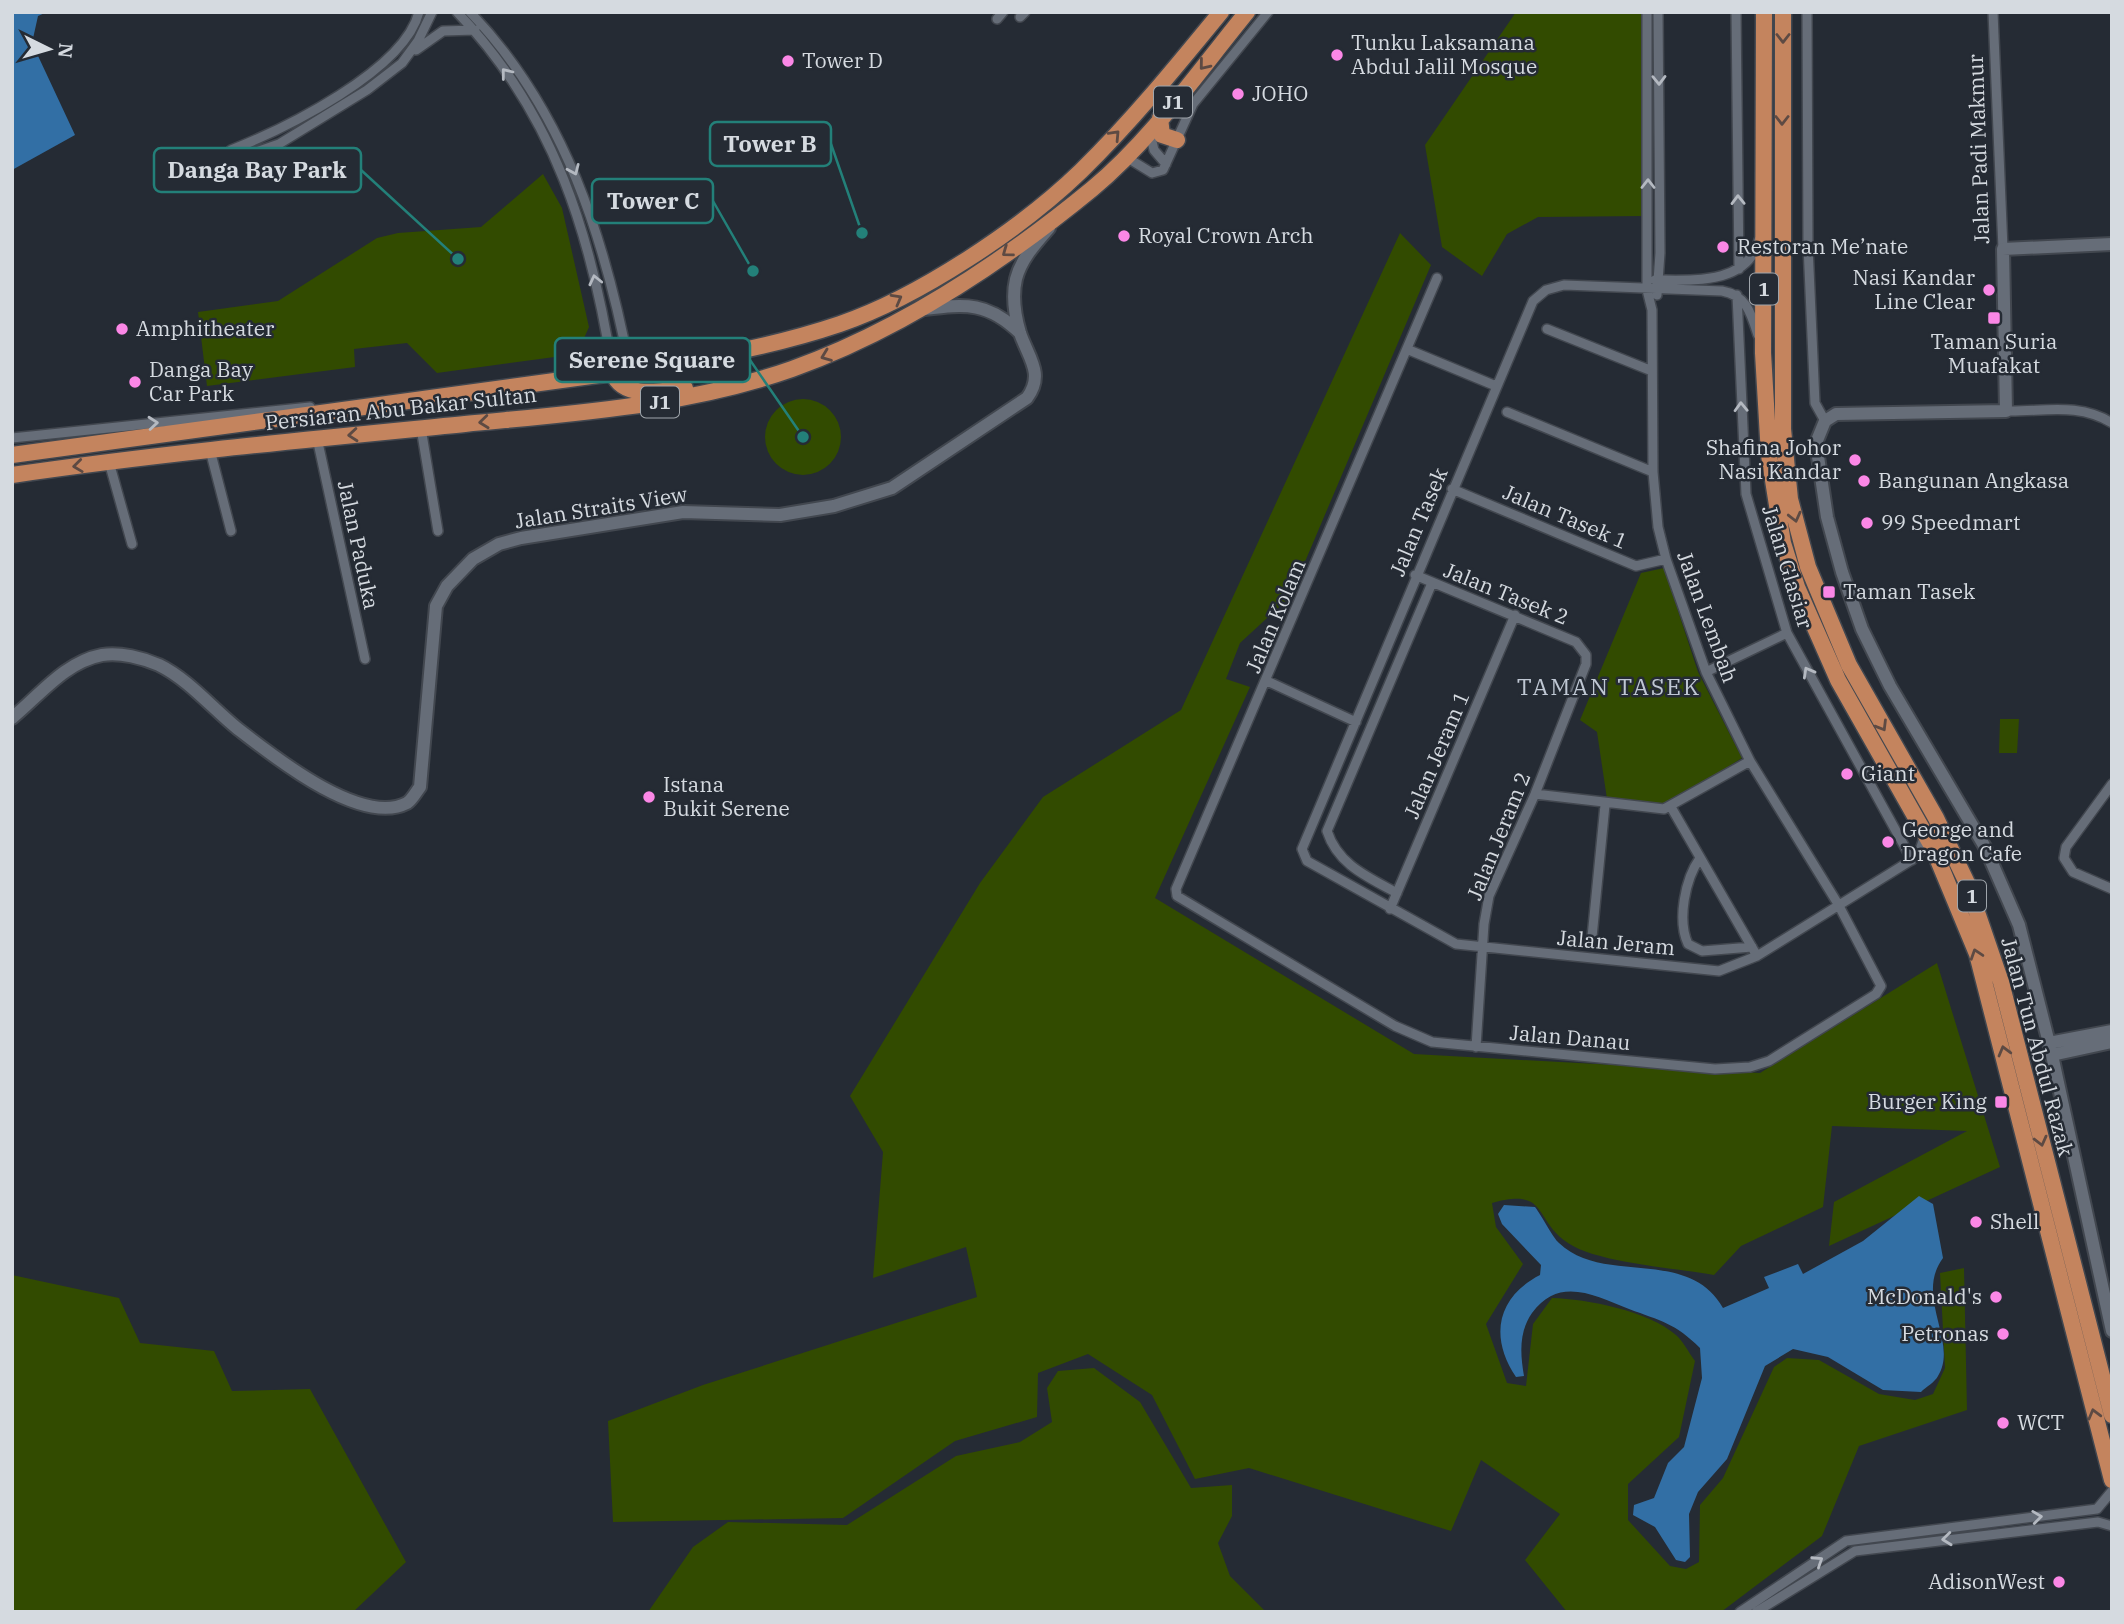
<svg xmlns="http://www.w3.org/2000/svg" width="2124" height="1624" font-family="'IBM Plex Serif',serif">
<rect width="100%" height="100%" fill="#252b34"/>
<path fill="#324b00" d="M1516,12H1642L1645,216L1538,217L1507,234L1482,276L1442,247L1425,145Z
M543,174L562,208L589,327L577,354L437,373L407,343L354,349L355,367L207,386L198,312L278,301L377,238L398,233L481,227Z
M1400,233L1431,265L1290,597L1240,643L1226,679L1250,687L1155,898L1414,1054L1760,1073L1937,963L2000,1167L1829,1246L1834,1202L1967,1131L1832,1126L1823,1207L1741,1246L1714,1275C1677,1268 1597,1263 1568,1243C1533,1220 1549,1187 1492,1203L1496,1227L1523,1264L1486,1324L1507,1383L1526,1386L1533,1324L1552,1298C1587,1299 1649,1311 1676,1335C1683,1341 1689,1353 1695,1361L1679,1437L1628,1484V1520L1670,1566L1686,1569L1699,1562L1700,1505L1723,1478L1774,1367L1787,1358L1819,1360L1879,1394L1915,1400L1933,1394L1945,1368L1940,1273L1964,1268L1967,1410L1859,1446L1822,1536L1721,1612H1567L1525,1560L1560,1514L1481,1460L1451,1531L1249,1468L1195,1479L1152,1395L1088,1354L1038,1373L1037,1417L955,1441L843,1518L613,1522L608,1421L703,1385L977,1297L966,1247L873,1278L883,1152L850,1096L980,883L1043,797L1181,710Z
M765 437a38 38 0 1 1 76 0a38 38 0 1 1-76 0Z
M1664,568L1698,672L1742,758L1667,805L1607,799L1597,732L1580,720L1641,573Z
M2000,719H2019L2017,753H1999Z
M12,1275L119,1298L140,1343L214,1351L232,1391L310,1389L406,1562L353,1612H12Z
M1094,1368L1140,1402L1191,1488L1232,1485V1516L1218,1543L1230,1576L1266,1612H648L693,1547L728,1522L847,1525L956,1456L1020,1442L1052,1422L1047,1388L1058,1371Z"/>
<path fill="#326fa5" d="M12,12H47L38,16L32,43L75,135L12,170Z
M1919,1196L1933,1204L1943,1258C1914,1297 1959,1342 1938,1376C1935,1382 1926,1387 1921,1392L1883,1390L1828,1357L1793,1349L1765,1366L1727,1459L1698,1492L1689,1514L1690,1557L1685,1562L1676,1560L1655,1527L1633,1515L1634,1505L1654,1498L1668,1463L1684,1447L1702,1378L1700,1348C1675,1323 1661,1321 1629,1309C1594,1295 1559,1276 1532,1313C1519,1332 1520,1353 1524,1376L1516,1377C1489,1337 1497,1297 1540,1275L1541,1265L1502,1224L1498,1214L1504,1205L1535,1207C1542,1216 1553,1238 1559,1243C1604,1286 1688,1246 1723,1308L1769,1288L1764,1277L1798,1264L1803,1274L1863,1241Z"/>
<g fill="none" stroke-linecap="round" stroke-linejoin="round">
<g stroke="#42474f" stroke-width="12">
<path id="minor" d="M457,12C555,114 592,237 613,373
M470,12C565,111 605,239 630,370
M1736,12L1739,269
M1807,12L1808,246L1815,403L1825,421
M1993,12L2003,249
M1020,17L1025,12
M997,19L1003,12
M416,50L443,31L475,30
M1150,133L1154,150L1166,164
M231,150C284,129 404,71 419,12
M1126,157L1152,173L1163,170L1193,104L1268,12
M236,159L279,144L367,90L402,63L418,41L432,12
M1437,278L1176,889L1177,896L1395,1026L1432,1042L1715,1069L1750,1067L1769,1061L1876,994L1881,986L1838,904L1750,761L1706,672L1666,559L1658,527L1653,472L1652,310L1647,290V12
M1655,280C1693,280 1747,285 1759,240
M1657,295L1660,253L1658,12
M1737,295L1746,494L1787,633L1912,860
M1547,329L1652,371
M1758,335C1751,313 1746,295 1722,291L1564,285L1546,290L1533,301L1302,849L1307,861L1456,944L1719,971L1757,956L1918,856L1924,838
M1409,350L1496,386
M2006,411C2043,412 2078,402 2112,423
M1507,412L1653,472
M421,428L438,531
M12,438L310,407
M317,438L365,659
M210,450L231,531
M109,462L132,544
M1452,489L1636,566L1666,559
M1415,575L1576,642L1586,655V664L1535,794L1489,896L1484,924L1476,1047
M1706,672L1787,633
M1267,681L1356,722
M2112,784L2066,847L2064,858L2073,872L2112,889
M1535,794L1664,809L1750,761
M1671,807L1757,956
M1700,858C1685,879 1677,920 1688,944L1702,951L1752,947
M1397,893C1368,877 1338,865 1327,831L1432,583
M1390,909L1515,615
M1592,937L1605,805
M1740,1612L1846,1541L2097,1509L2112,1491
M1756,1612L1855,1551L2098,1522L2112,1526"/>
</g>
<g stroke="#42474f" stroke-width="16">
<path id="tertiary" d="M2112,244L2003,249L2006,411L1836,414L1825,421L1816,443L1827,517L1842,572L1862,629L1890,686L1985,847L2019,925L2052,1055L2112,1331
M924,309C967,304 988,302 1020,333
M12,718C40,695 65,662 102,655C120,652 143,658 159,665C188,679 213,709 238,729C273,756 361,827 407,803C412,800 416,792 420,787L436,606L447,586L473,559L499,544L521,538L683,512L780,515L834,506L892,488L1027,398C1045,374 1028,357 1020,333C1015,316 1012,296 1016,279C1021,259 1036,243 1049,228
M2049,1043L2112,1031
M2052,1055L2112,1042"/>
</g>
<g stroke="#42474f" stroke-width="19">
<path id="trunk" d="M1764,12L1763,353L1769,455L1783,543L1797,587L1838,680L1933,848L1977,954L2112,1480
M1783,12V429L1790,499L1808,567L1849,665L1936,818L1967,883L2001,982L2112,1415
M1160,118L1162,135L1177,140
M626,348L656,366
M613,373C623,400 662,391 685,388
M587,376L609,347
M12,455L613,373C689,361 766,349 840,324C919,297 1021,229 1081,171C1131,122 1176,67 1221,12
M12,475C163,453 314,439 465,424C575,413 687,406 792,369C901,330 1003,262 1092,189C1152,139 1198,72 1247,12"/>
</g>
<use href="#minor" stroke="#666d78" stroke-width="9"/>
<use href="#tertiary" stroke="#666d78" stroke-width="12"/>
<use href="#trunk" stroke="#c4845e" stroke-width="16"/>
</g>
<defs><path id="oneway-chevron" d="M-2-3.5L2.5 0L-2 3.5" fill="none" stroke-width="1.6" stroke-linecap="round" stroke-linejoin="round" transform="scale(1.75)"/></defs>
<g stroke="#5d4a43">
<use href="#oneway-chevron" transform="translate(1783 38) rotate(90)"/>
<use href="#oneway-chevron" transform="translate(1204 65) rotate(129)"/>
<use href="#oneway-chevron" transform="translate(1782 120) rotate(90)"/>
<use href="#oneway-chevron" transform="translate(1115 135) rotate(-47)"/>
<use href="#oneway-chevron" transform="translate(1007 252) rotate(144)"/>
<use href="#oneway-chevron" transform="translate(897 299) rotate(-29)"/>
<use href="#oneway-chevron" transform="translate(826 356) rotate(159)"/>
<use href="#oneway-chevron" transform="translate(484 422) rotate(174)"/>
<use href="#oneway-chevron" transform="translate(353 435) rotate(175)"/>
<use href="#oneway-chevron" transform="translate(78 466) rotate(173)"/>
<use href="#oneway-chevron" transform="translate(1795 517) rotate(76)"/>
<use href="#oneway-chevron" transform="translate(1882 726) rotate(59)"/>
<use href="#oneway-chevron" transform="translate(1976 954) rotate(-108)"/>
<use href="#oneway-chevron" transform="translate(2004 1051) rotate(-105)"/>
<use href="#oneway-chevron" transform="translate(2041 1141) rotate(76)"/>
<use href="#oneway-chevron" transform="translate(2094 1414) rotate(-105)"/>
</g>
<g stroke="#b4b9c1">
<use href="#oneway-chevron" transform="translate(506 73) rotate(-128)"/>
<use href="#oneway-chevron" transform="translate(1659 80) rotate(89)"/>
<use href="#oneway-chevron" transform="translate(574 170) rotate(66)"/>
<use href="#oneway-chevron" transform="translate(1648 184) rotate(-90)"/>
<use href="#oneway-chevron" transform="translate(1738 200) rotate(-91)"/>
<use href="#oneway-chevron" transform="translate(595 280) rotate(-103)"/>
<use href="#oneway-chevron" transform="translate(1741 407) rotate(-92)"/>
<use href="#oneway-chevron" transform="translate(153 423) rotate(-5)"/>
<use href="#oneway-chevron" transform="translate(1808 672) rotate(-119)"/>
<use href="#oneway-chevron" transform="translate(2037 1517) rotate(-7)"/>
<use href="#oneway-chevron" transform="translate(1947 1539) rotate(174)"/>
<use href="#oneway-chevron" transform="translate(1818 1561) rotate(-33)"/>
</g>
<g fill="#fb87e6" stroke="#252b34" stroke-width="2.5">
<circle cx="1337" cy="55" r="7"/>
<circle cx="788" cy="61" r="7"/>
<circle cx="1238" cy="94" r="7"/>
<circle cx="1124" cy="236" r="7"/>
<circle cx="1723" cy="247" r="7"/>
<circle cx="1989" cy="290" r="7"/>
<rect x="1987" y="311" width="14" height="14" rx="3.5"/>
<circle cx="122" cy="329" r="7"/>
<circle cx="135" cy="382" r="7"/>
<circle cx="1855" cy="460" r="7"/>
<circle cx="1864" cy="481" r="7"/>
<circle cx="1867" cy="523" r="7"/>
<rect x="1822" y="585" width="14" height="14" rx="3.5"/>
<circle cx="1847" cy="774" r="7"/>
<circle cx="649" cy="797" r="7"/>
<circle cx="1888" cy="842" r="7"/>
<rect x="1994" y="1095" width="14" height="14" rx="3.5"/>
<circle cx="1976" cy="1222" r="7"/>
<circle cx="1996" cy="1297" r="7"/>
<circle cx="2003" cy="1334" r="7"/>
<circle cx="2003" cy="1423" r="7"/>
<circle cx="2059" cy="1582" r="7"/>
</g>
<g text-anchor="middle" stroke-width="5" stroke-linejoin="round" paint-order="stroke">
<g fill="#252b34" stroke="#a0a6ac" stroke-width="2">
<rect x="1154" y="86.5" width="38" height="31" rx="5"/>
<rect x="1750" y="273.5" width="28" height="31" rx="5"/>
<rect x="641" y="386.5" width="38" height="31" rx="5"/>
<rect x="1958" y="880.5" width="28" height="31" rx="5"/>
</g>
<g font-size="19" font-weight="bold" fill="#d5dae0">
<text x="1173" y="109">J1</text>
<text x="1764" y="296">1</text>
<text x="660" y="409">J1</text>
<text x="1972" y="903">1</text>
</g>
<g font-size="21" fill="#d5dae0" stroke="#252b34" text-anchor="start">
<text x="1351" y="50">Tunku Laksamana<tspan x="1351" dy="24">Abdul Jalil Mosque</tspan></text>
<text x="802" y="68">Tower D</text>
<text x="1252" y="101">JOHO</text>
<text x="1138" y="243">Royal Crown Arch</text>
<text x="1737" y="254">Restoran Me’nate</text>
<text x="1975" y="285" text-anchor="end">Nasi Kandar<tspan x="1975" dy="24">Line Clear</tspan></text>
<text x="136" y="336">Amphitheater</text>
<text x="1994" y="349" text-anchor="middle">Taman Suria<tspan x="1994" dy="24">Muafakat</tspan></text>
<text x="149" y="377">Danga Bay<tspan x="149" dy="24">Car Park</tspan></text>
<text x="1841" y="455" text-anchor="end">Shafina Johor<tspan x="1841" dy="24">Nasi Kandar</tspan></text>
<text x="1878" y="488">Bangunan Angkasa</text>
<text x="1881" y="530">99 Speedmart</text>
<text x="1843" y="599">Taman Tasek</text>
<text x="1861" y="781">Giant</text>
<text x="663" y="792">Istana<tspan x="663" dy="24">Bukit Serene</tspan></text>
<text x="1902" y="837">George and<tspan x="1902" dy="24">Dragon Cafe</tspan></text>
<text x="1987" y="1109" text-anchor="end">Burger King</text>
<text x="1990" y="1229">Shell</text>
<text x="1982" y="1304" text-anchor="end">McDonald's</text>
<text x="1989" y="1341" text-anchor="end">Petronas</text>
<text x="2017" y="1430">WCT</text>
<text x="2045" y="1589" text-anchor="end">AdisonWest</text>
</g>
<g font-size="21" fill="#d5dae0" stroke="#252b34">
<text transform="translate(1979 149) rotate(-92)" y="7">Jalan Padi Makmur</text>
<text transform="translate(401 409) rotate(-6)" y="7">Persiaran Abu Bakar Sultan</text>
<text transform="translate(601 508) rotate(-9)" y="7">Jalan Straits View</text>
<text transform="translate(1565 517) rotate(23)" y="7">Jalan Tasek 1</text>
<text transform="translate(1419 522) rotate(-67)" y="7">Jalan Tasek</text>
<text transform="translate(358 545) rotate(78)" y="7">Jalan Paduka</text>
<text transform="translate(1787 567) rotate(73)" y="7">Jalan Glasiar</text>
<text transform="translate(1506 594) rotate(22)" y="7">Jalan Tasek 2</text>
<text transform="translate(1276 616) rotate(-67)" y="7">Jalan Kolam</text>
<text transform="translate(1707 617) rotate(70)" y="7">Jalan Lembah</text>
<text transform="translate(1437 755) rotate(-67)" y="7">Jalan Jeram 1</text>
<text transform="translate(1499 836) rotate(-68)" y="7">Jalan Jeram 2</text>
<text transform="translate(1616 943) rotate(5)" y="7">Jalan Jeram</text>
<text transform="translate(1570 1038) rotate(5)" y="7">Jalan Danau</text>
<text transform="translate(2037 1047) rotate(75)" y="7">Jalan Tun Abdul Razak</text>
</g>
<g font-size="23" letter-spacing="2" fill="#bfc7d3" stroke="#252b34">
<text x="1609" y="695">TAMAN TASEK</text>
</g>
</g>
<path fill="none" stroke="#238079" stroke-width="2.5" d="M862 233L831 144M458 259L361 170M753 271L713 201M803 437L750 360"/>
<g fill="#238079" stroke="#252b34" stroke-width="2.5">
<circle cx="862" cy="233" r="7"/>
<circle cx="458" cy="259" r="7"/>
<circle cx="753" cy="271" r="7"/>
<circle cx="803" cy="437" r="7"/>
</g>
<g fill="#252b34" stroke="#238079" stroke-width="2.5">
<rect x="710" y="122" width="121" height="44" rx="7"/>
<rect x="154" y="148" width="207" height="44" rx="7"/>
<rect x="592" y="179" width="121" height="44" rx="7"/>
<rect x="555" y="338" width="195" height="44" rx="7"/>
</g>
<g font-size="23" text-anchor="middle" font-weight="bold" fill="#d5dae0">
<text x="770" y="152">Tower B</text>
<text x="257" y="178">Danga Bay Park</text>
<text x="653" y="209">Tower C</text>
<text x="652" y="368">Serene Square</text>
</g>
<rect width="2124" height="1624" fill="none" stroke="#d5dae0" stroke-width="28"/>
<g transform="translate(49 49) rotate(95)" stroke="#252b34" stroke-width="5" paint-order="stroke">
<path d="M0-5L12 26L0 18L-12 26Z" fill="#d5dae0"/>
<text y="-10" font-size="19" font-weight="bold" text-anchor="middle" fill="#d5dae0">N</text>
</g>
</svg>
